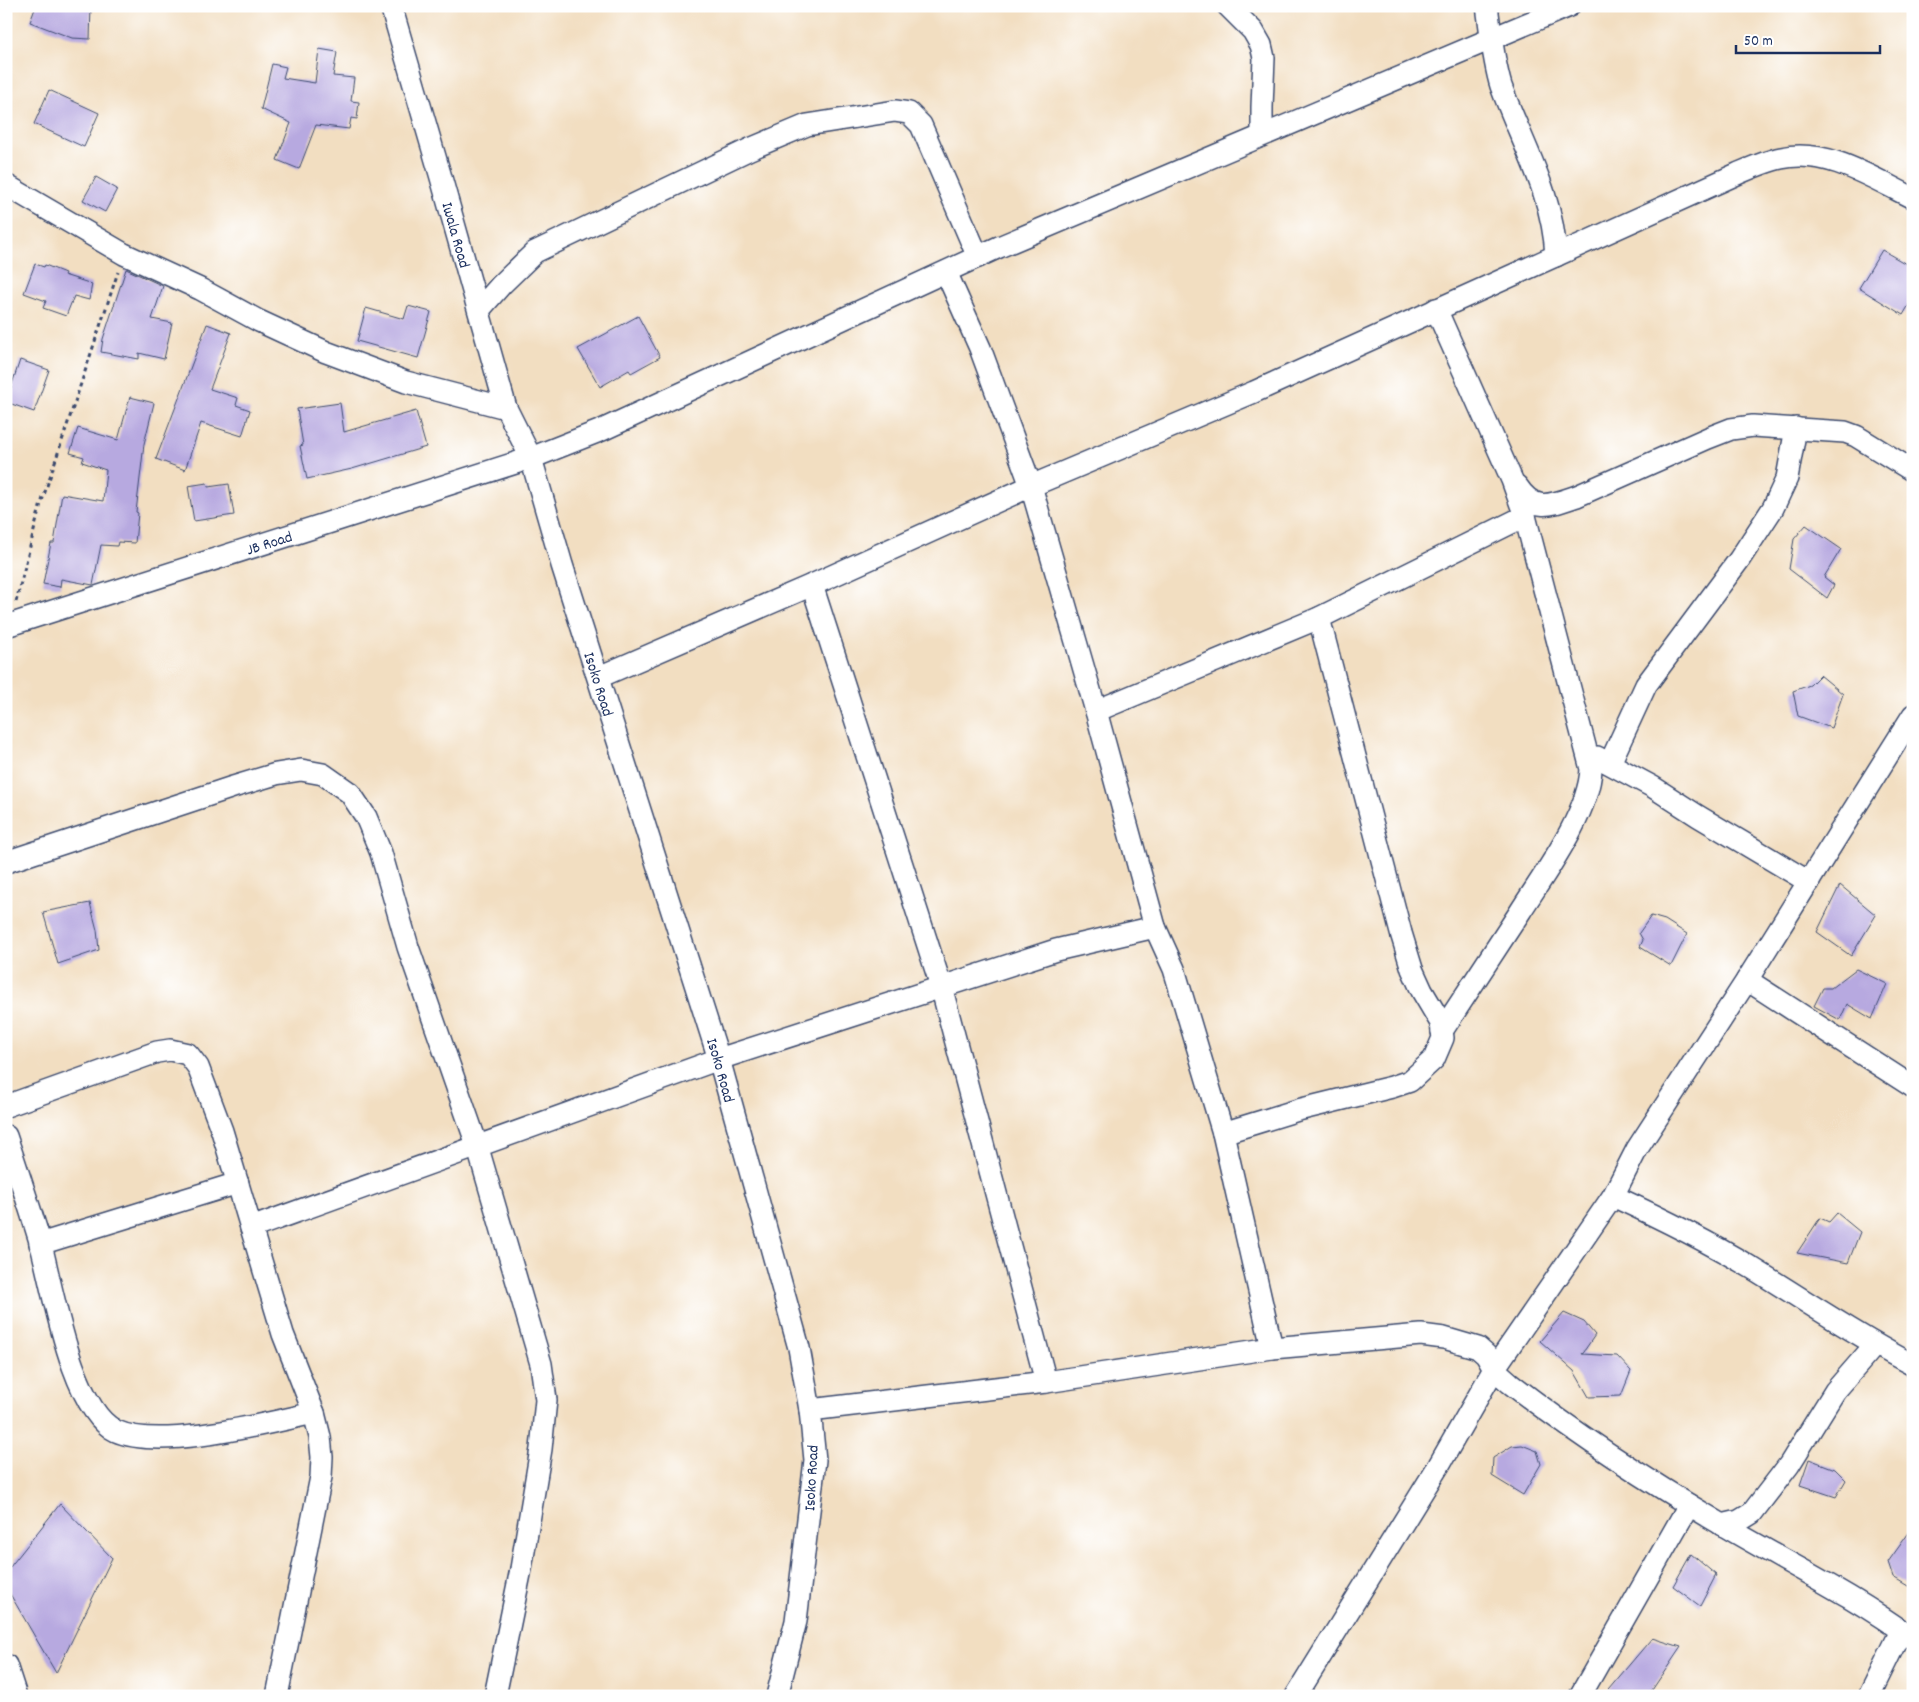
<svg xmlns="http://www.w3.org/2000/svg" width="1919" height="1702" font-family="Dekko,sans-serif">
<rect width="100%" height="100%" fill="#fff"/>
<filter id="ink" filterUnits="userSpaceOnUse"><feTurbulence type="fractalNoise" baseFrequency=".02" numOctaves="2"/><feDisplacementMap in="SourceGraphic" scale="10" xChannelSelector="R" yChannelSelector="G"/><feConvolveMatrix kernelMatrix="1 2 1 2 8 2 1 2 1" color-interpolation-filters="sRGB"/></filter>
<filter id="wash" filterUnits="userSpaceOnUse"><feTurbulence type="fractalNoise" baseFrequency=".0096" numOctaves="4" result="noise"/><feDisplacementMap in="SourceGraphic" scale="20" xChannelSelector="R" yChannelSelector="G"/><feGaussianBlur stdDeviation="1.12" result="paint"/><feColorMatrix in="noise" values="0 0 0 0 0 0 0 0 0 0 0 0 0 0 0 0 0 1.4 0 .05"/><feComposite in="paint" operator="in"/></filter>
<g filter="url(#wash)">
<rect width="100%" height="100%" fill="#f2dec1"/>
<g id="blocks">
<path fill="#b7a9e0" d="M36,6H91L90,39L72,38L30,22Z
M319,49L337,52L333,76L354,78L351,101L359,102L357,119L351,118L349,129L316,125L299,169L277,160L291,123L261,109L272,64L286,67L283,78L315,83Z
M49,90L99,113L84,147L34,124Z
M96,177L117,189L105,212L83,200Z
M1882,250L1913,268V298L1903,315L1859,288Z
M35,264L44,267L45,265L65,273L64,275L92,284L89,300L74,296L66,316L43,308L46,301L24,293Z
M126,269L163,286L152,319L172,323L164,359L139,353V359L101,352L103,339Z
M408,306L431,312L418,358L357,341L366,308L404,319Z
M638,316L660,357L631,373L629,370L600,387L578,349Z
M207,324L231,333L210,389L238,398L236,405L250,410L242,436L201,423L185,470L156,459Z
M20,360L49,370L34,412L6,402Z
M130,397L154,403L144,444L136,512L138,513L135,543L118,542L117,546L101,545L93,585L61,579L60,587L43,584L51,543H54L62,494L103,501L106,470L82,462L84,457L70,453L78,428L118,440Z
M340,403L344,432L416,411L426,447L352,469L307,479L300,446L303,445L297,409Z
M207,483L208,487L229,484L234,515L194,521L188,486Z
M1806,525L1841,549L1824,577L1834,585L1827,598L1789,569L1794,539Z
M1820,675L1843,694L1831,728L1798,716L1793,691L1810,685Z
M1840,885L1876,915L1851,956L1817,932Z
M90,903L97,930L99,950L58,964L43,912Z
M1651,916L1665,920L1687,934L1671,966L1640,947L1643,940L1639,933Z
M1856,969L1887,984L1872,1019L1847,1004L1840,1020L1814,1006L1823,988H1831Z
M1837,1213L1860,1232L1848,1263L1797,1253L1820,1218L1829,1222Z
M1564,1313L1584,1322L1595,1335L1582,1354L1617,1356L1631,1371L1621,1396L1589,1397L1574,1371L1540,1341Z
M1522,1445L1537,1451L1541,1464L1523,1495L1492,1476L1493,1458L1512,1446Z
M1809,1459L1835,1469L1846,1480L1836,1497L1800,1485Z
M60,1504L112,1558L56,1673L6,1587V1572Z
M1913,1527V1589L1893,1577L1888,1562Z
M1691,1554L1716,1575L1700,1606L1673,1586Z
M1652,1638L1681,1647L1648,1696H1603Z"/>
</g>
</g>
<g filter="url(#ink)">
<use href="#blocks" fill-opacity="0" stroke="#3b496d" stroke-width="1"/>
<g fill="none" stroke-linecap="round" stroke-linejoin="round">
<g stroke="#3b496d" stroke-width="24">
<g id="minor">
<path id="s1" d="M391,6L440,174L506,408L531,458L562,565L719,1059L799,1348L810,1410L815,1460L796,1621L777,1696"/>
<path d="M1228,6L1253,31L1261,45L1264,58L1262,107V135"/>
<path d="M1487,6C1491,33 1493,60 1501,86C1522,144 1553,193 1556,256"/>
<path d="M6,185L124,254L200,289L259,321L326,352L406,382L506,408"/>
<path d="M946,272L980,348L1031,486L1096,711L1155,927L1174,969L1223,1133L1272,1348"/>
<path d="M1436,309L1512,480L1525,516L1591,769C1589,814 1544,874 1520,912C1494,951 1468,991 1442,1031"/>
<path d="M479,310L501,285L535,252L750,149L807,125L895,111L909,113L921,125L978,257"/>
<path d="M1517,486C1535,513 1550,505 1577,496L1708,438L1731,429L1753,426L1845,432L1856,436L1913,471"/>
<path d="M812,585L941,986L1046,1382"/>
<path id="s2" d="M6,626L531,458L602,430L999,247L1569,6"/>
<path d="M599,677L812,585L1031,486L1254,392L1737,174C1751,168 1766,161 1781,158C1828,148 1872,178 1913,198"/>
<path d="M1096,711L1319,618L1525,516"/>
<path d="M1597,757L1653,787L1698,816L1809,882"/>
<path d="M1610,763L1646,685L1739,560L1773,508L1787,478L1796,428"/>
<path d="M6,862L233,787L276,774L301,770L323,774L350,793L366,817L381,853L408,947L477,1145L541,1364L546,1400L541,1449L521,1569L495,1696"/>
<path d="M1747,980L1913,1087"/>
<path d="M6,1106L157,1052L170,1050L188,1054L198,1067L222,1131L283,1334L314,1413L320,1437L322,1457L321,1477L277,1696"/>
<path d="M1223,1133L1298,1110L1392,1087L1410,1081L1434,1059L1443,1038L1441,1023L1422,991L1412,969L1401,933L1319,618"/>
<path d="M6,1136C18,1172 30,1208 41,1245C53,1290 72,1410 116,1431C160,1451 267,1423 314,1413"/>
<path d="M1613,1196C1661,1218 1707,1241 1752,1268C1806,1301 1857,1336 1913,1365"/>
<path d="M251,1228L719,1059L1056,950L1155,927"/>
<path d="M40,1244L238,1183"/>
<path d="M810,1410L1046,1382L1272,1348L1421,1335L1444,1338L1478,1348L1486,1355L1494,1369L1510,1383C1577,1435 1648,1481 1721,1524C1785,1562 1852,1594 1913,1639"/>
<path d="M1722,1525L1739,1521L1752,1513L1789,1465L1835,1391L1875,1345"/>
<path d="M6,1665L16,1696"/>
<path d="M1296,1696L1439,1465L1494,1369L1613,1196L1637,1149L1747,980L1913,715"/>
<path d="M1580,1696L1689,1505"/>
<path d="M1869,1696L1901,1631"/>
</g>
</g>
<path stroke="#3b496d" stroke-width="3" stroke-dasharray="4 4" stroke-linecap="butt" d="M16,602L40,507L118,272"/>
<use href="#minor" stroke="#fff" stroke-width="21"/>
</g>
</g>
<g text-anchor="middle" stroke-width="5" stroke-linejoin="round" paint-order="stroke">
<g font-size="16" fill="#1b2f5e" stroke="#fff">
<text dy="6" stroke="none"><textPath href="#s1" startOffset="238">Iwala Road</textPath></text>
<text dy="6" stroke="none"><textPath href="#s2" startOffset="276">JB Road</textPath></text>
<text dy="6" stroke="none"><textPath href="#s1" startOffset="710">Isoko Road</textPath></text>
<text dy="6" stroke="none"><textPath href="#s1" startOffset="1115">Isoko Road</textPath></text>
<text transform="translate(810 1478) rotate(-87)" y="6">Isoko Road</text>
</g>
</g>
<rect width="1919" height="1702" fill="none" stroke="#fff" stroke-width="25"/>
<path d="M1736 45v8h144v-8" fill="none" stroke="#1b2f5e" stroke-width="2.5"/>
<text x="1744" y="45" font-size="15" fill="#1b2f5e" stroke="#ffffff" stroke-width="4" paint-order="stroke">50 m</text>
</svg>
